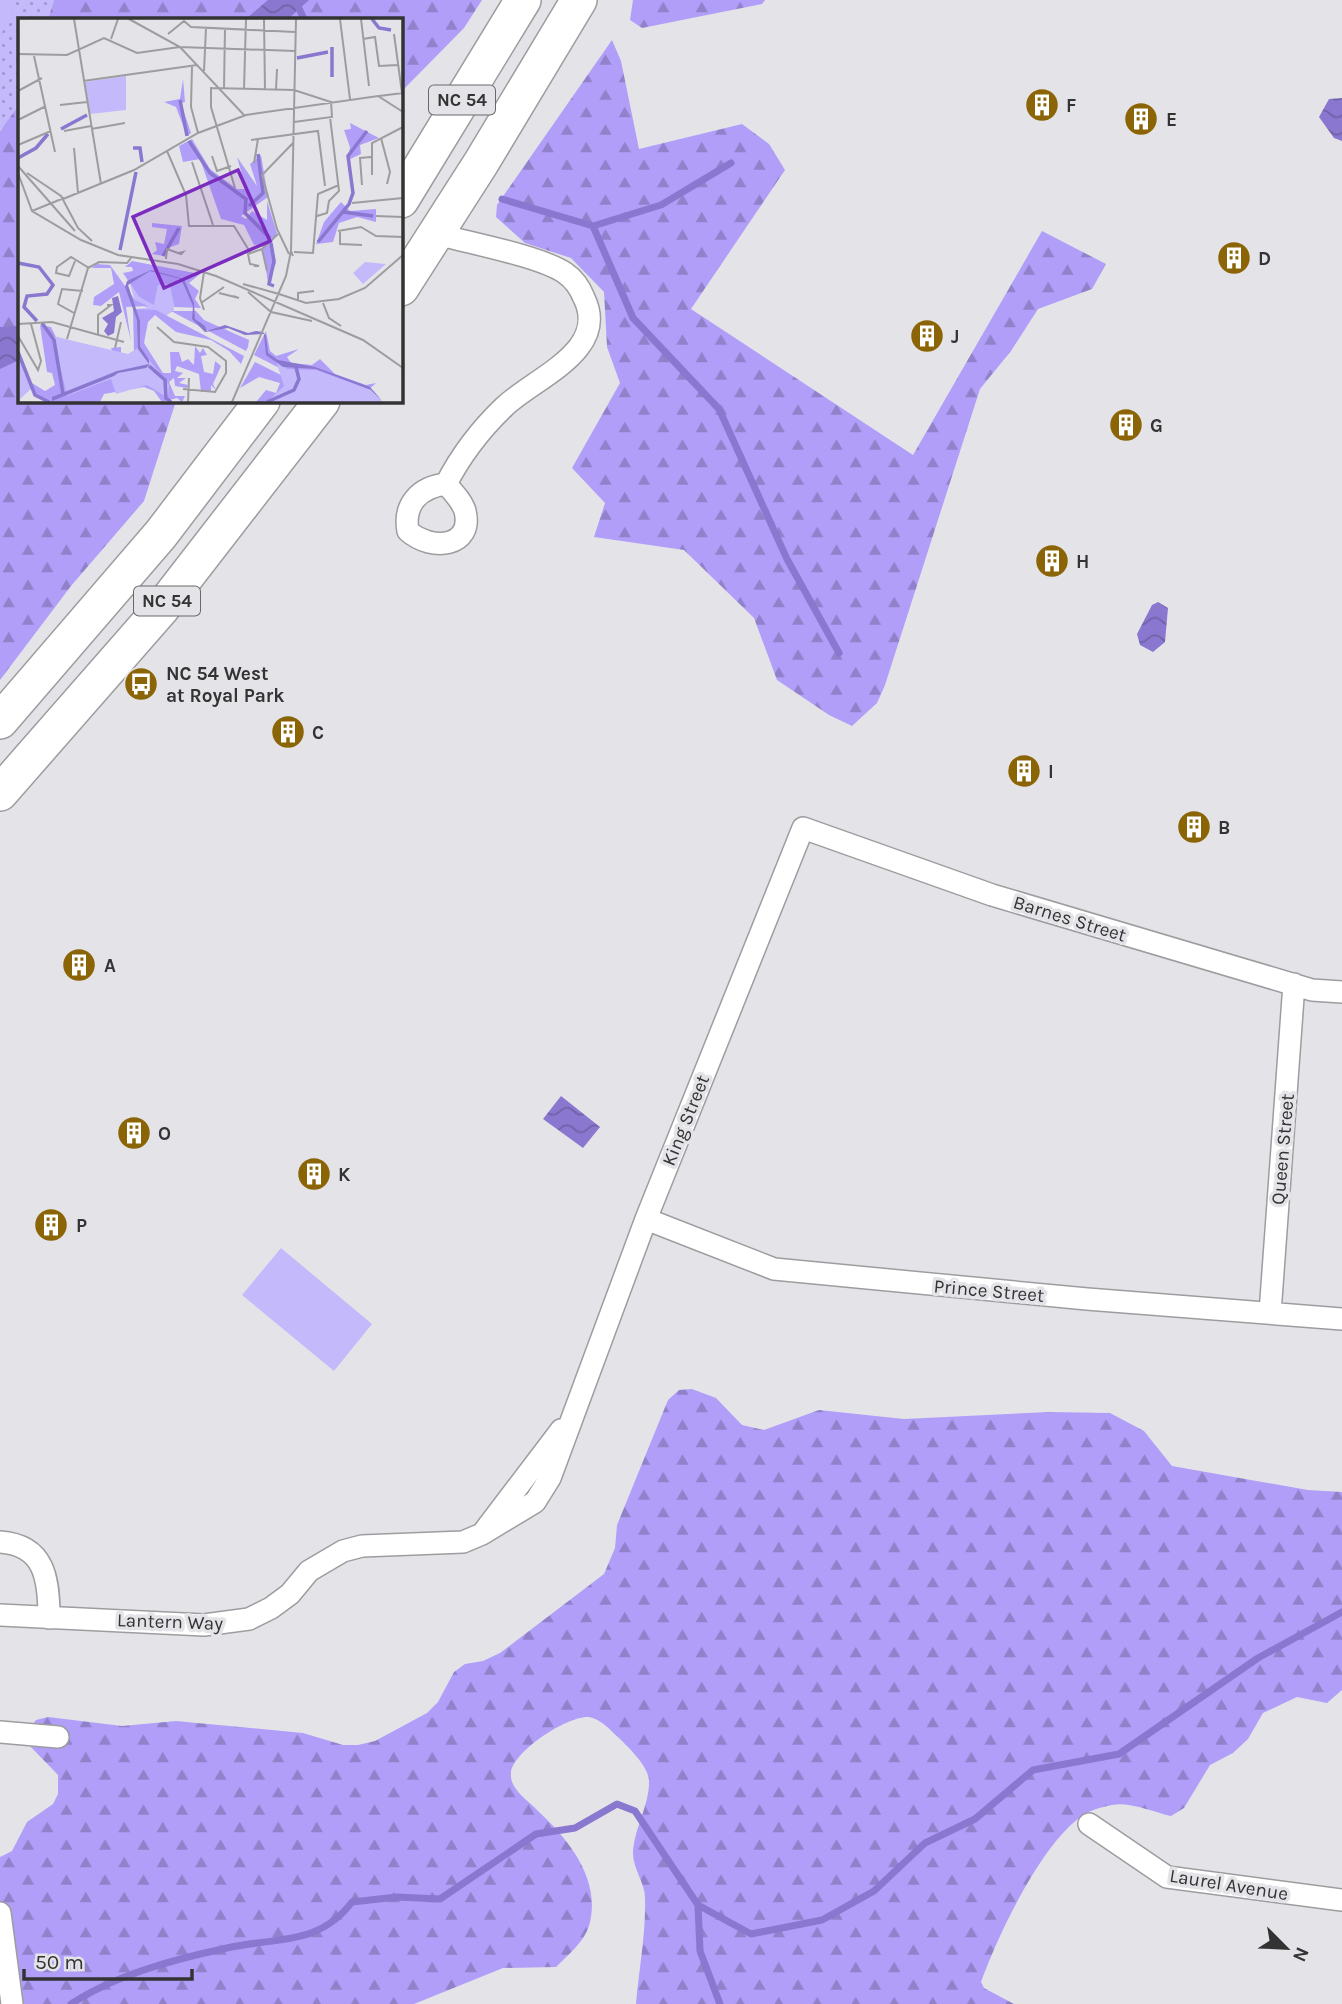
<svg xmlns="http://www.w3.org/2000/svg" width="1342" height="2004" font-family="Karla,sans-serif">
<defs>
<pattern id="grass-dots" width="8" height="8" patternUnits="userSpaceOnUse" patternTransform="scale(1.75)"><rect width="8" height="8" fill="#c4b9fb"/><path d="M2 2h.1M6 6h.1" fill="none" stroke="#a097cc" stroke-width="1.8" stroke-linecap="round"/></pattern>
<pattern id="forest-firs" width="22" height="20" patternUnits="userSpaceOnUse" patternTransform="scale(1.75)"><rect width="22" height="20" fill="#b09ef9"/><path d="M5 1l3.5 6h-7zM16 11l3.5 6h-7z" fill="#9081ca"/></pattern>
<pattern id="water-waves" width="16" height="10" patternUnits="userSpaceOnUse" patternTransform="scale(1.75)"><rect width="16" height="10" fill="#8a77cf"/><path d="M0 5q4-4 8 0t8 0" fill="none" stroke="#7162a9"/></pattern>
</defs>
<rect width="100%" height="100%" fill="#e4e4e8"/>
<path fill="url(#grass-dots)" d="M0,0H54L48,19H19V105L17,112L0,130Z"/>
<path fill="url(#forest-firs)" d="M54,0H482L464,28L401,92V19H48Z
M633,0H765L762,4L642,28L630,20Z
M612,40L621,61L639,149L742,124L769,144L785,170L691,309L913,455L1042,231L1106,264L1092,289L1038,309L1011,351L980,389L885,685L877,703L852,726L829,715L777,680L754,618L684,550L594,537L605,503L572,468L620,383L607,347L604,292L571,258L525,243L496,217L497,205Z
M19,105V401H176L144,501L71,586L0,680V131Z
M692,1389L716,1398L742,1425L764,1430L819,1410L904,1419L1049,1412L1110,1413L1144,1431L1172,1466L1308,1490L1342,1492V1690L1327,1703L1297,1697L1263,1713L1248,1739L1233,1753L1210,1765L1184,1808L1171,1816C1154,1812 1128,1801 1112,1805C1103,1807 1089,1810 1082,1816C1041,1844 998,1935 981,1982L984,1988L1014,2004H636C639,1969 646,1933 645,1898C645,1883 633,1869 633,1853C634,1828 650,1804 649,1780C648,1766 629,1748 619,1738C610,1730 601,1719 589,1717C568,1715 512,1752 511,1773C509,1789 529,1801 538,1811C569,1840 602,1880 589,1926C584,1942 568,1955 556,1967L503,1968L414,2004H0V1857L12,1851L27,1822L53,1804L58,1794V1775L28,1744L29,1729L36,1720L48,1717L122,1726L176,1721L303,1733L343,1745H358L375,1741L427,1713L438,1702L454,1672L465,1664L483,1661L500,1653L604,1574L615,1548L617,1525L668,1400L679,1390Z"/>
<path fill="#c4b9fb" d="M0,0H17L0,37Z
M281,1248L372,1324L334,1371L242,1295Z"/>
<path fill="url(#water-waves)" d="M268,0H309L288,19H246Z
M1342,98V141L1334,138L1319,117L1329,99Z
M19,326V360L0,369V327Z
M1158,602L1168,608L1165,642L1153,652L1140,645L1137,634L1152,605Z
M561,1096L600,1127L583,1148L543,1119Z"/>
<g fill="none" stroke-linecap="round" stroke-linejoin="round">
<path stroke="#8a77cf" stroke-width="7" d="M295,0L304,19
M502,199L593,226L633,318L719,409L787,559L839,653
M593,226L661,205L731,163
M698,1905L700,1951L720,2004
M71,2004C115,1975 175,1959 227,1948C275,1937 319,1946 352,1902L397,1897L440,1899L536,1834L575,1828L617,1804L635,1811L698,1905L751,1934L822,1920L874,1891L925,1843L975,1819L1033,1770L1119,1754L1258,1658L1342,1612"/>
<g stroke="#9d9da0" stroke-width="24">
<path id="minor" d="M437,234C469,243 540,256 565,273C574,279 580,288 584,298C610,351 534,378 504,407C480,430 461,455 446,484C420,487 403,504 408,531C432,552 474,547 465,511C462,501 453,492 446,484
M646,1219L774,1269L1087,1299L1342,1319
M1270,1313L1294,984
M485,1530L561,1430
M0,1542C45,1545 49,1579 49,1618
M0,1615L204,1625L249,1619L271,1608L290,1594L309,1571L343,1551L362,1546L463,1542L482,1534L535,1502L550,1478L646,1219L803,828L992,895L1312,990L1342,992
M0,1732L58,1737
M1089,1824L1167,1877L1342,1900
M0,1913L12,2004"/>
</g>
<g stroke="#9d9da0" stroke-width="38">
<path id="trunk" d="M401,200L523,0
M401,288L481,163L579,0
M0,721L161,534L262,401
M0,793L161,609L322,401"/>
</g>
<use href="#minor" stroke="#fff" stroke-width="21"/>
<use href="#trunk" stroke="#fff" stroke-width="35"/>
</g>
<defs>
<g id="building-disc" transform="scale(1.75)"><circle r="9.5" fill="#8b6505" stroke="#e4e4e8"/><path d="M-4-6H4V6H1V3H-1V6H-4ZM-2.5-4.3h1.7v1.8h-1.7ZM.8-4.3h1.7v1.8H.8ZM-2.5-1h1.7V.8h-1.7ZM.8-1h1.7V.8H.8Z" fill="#fff"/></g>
<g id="bus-disc" transform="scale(1.75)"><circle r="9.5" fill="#8b6505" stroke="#e4e4e8"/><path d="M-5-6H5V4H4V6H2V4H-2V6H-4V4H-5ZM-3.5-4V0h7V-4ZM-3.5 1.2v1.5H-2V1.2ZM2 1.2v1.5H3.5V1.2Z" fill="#fff"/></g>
</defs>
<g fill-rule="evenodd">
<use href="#building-disc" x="1042" y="105"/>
<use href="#building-disc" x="1141" y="119"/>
<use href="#building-disc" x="1234" y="258"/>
<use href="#building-disc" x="927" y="336"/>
<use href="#building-disc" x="1126" y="425"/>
<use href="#building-disc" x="1052" y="561"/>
<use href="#bus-disc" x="141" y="684"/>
<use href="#building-disc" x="288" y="732"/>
<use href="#building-disc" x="1024" y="771"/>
<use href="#building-disc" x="1194" y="827"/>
<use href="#building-disc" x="79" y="965"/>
<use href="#building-disc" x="134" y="1133"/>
<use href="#building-disc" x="314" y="1174"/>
<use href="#building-disc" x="51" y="1225"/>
</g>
<g text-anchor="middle" stroke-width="7" stroke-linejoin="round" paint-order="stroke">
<g fill="#e4e4e8" stroke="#68686a" stroke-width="2">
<rect x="429" y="85.5" width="66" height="29" rx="5"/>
<rect x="134" y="586.5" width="66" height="29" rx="5"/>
</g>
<g font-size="18" font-weight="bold" fill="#333334">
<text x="462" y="106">NC 54</text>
<text x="167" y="607">NC 54</text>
</g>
<g font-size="19" font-weight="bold" fill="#333334" stroke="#e4e4e8" text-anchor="start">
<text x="1066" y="112">F</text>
<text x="1166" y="126">E</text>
<text x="1258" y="265">D</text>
<text x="951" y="343">J</text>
<text x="1150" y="432">G</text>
<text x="1076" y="568">H</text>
<text x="166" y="680">NC 54 West<tspan x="166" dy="22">at Royal Park</tspan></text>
<text x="312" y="739">C</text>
<text x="1048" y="778">I</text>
<text x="1218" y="834">B</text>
<text x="104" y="972">A</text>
<text x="158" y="1140">O</text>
<text x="338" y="1181">K</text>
<text x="76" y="1232">P</text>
</g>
<g font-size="19" fill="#333334" stroke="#e4e4e8">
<text transform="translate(1070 918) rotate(17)" y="7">Barnes Street</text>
<text transform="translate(685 1120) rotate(-68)" y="7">King Street</text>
<text transform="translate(1282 1149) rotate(-85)" y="7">Queen Street</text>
<text transform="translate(989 1290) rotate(5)" y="7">Prince Street</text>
<text transform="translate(170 1621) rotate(2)" y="7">Lantern Way</text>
<text transform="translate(1229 1884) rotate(9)" y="7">Laurel Avenue</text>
</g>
</g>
<g transform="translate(18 18)">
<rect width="385" height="385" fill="#e4e4e8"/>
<path d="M112,266L121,279L136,286L140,267L153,266L156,292L148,298L118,291L129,290L117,283Z" fill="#c4b9fb"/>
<path d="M165,61L167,84L163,85L173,115L169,118L158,89L146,84L162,81ZM332,105L361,120L342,127L343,136L330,142L332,129L326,112L333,111ZM174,121L192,151L219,171H228L219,139L239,168L232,146L243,137L250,179L223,198L228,201L234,193L249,202V183L259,215L253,226L258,245L250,265L244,226L236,227L226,207L203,201L182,141L165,144L161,128ZM323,184L332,193L358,191V204L339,199L321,205L315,224L298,226L306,204ZM134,205L164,208L161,226L147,231L146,238L134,236L139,232L137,224L146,226L149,211L134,209ZM114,243L182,256L171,265L181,273L177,281L183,290L156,289L152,266L140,267L136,287L121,279L105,255L115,253L114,249H107ZM78,246L92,247L117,282L130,288L108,289L113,323L101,274L83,288L75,287L76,279L96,266L93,250H74ZM115,291L138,292L226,338L223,346L211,333L193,322L158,314L137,297L130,304L126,325L145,355H153L152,334H161L164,344L170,341L176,347L177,328L182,335L185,330L189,337L183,338L186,354L195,356L197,343L203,348L195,366L198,372L193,367V374H183L181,356L159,348L157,353L165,355L159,360H168L161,365L170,367L169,370L157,368L156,360L151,364L157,378H167L164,384L159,380L144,384L136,373L126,369L86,376L82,384H31L17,377L14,365L27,373L37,367L34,355L29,354L22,307L33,309L38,319L95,335L93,330L103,329V335L110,337L116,333ZM153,293H178L186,302L231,322L230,329L228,333ZM248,313L252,333L258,338L281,331L269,339L273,345L294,347L302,341L317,356L348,367L358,365L337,384H328L236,337ZM237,344L317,384H238L248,372L258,375L262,365L241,359L222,370Z" fill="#b09ef9"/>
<path d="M108,58V92L72,96L67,64ZM0,334L14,370L0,383ZM128,338L151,367L150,380L129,367L98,376L92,358L131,345ZM257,340L269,351L298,352L356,373L364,384H249L266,368Z" fill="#c4b9fb"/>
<path d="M347,244L368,246L345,266L335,255ZM35,318L110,336L123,328L131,346L49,378Z" fill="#c4b9fb"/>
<path d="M133,252L166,261L176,285L177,301L187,308L189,313L207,307L230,315L238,313L245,314L248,318L250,335L260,342L297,349L352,369L365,384L353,372L298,351L265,349L248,337L246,316L227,317L210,310L187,314L174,301L175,288L163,261L132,253L110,267L122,303V328L131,342V347L128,350L100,355L96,358L34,383V379L99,353L131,346L120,331L119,302L107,269L109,263ZM100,278L104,294L98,299L96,315L90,318L86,313L90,306L84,300L96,293L94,280Z" fill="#8a77cf"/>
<path fill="none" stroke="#8a77cf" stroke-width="3.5" d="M354,1L361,10L373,12M314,29V59M279,40L310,34M162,82L169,118M43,111L69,97M171,123L192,155L228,181L227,195L252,220M115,130H122L124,144M0,140L18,130L30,116M231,188L245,175L240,136M325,194L355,198M300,224L331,186L335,175L330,138L349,113M253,225L256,243L251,266L256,268M102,232L118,154M145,238L161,210M0,245L21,249L35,267L29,276L9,278L6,289L19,303M24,305L36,322L45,376M0,334L17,377L31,384M131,348L147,362L148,380L153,384M249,384L276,372L281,361L278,349"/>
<path fill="none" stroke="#9d9da0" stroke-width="2" d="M56,1L83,166M111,1L162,29L226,97M246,1L247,72M322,1L332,81M343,1L351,68M150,16L166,3L173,9L277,14M376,16L384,75M93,21L100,1M345,21L357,19L361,48L380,47M0,36L49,37L86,20L119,35L162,29L277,33M16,38L37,134M174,48L173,89L180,115M186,53L188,10M65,63L179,47M193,69V89L217,170M193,70L276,72L313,84L314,99L276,104M206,70L207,10M226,71L228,1M258,72L259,51M0,73L24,60M361,78L385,75M42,87L69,84M0,102L28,88M73,111L107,105M46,113L73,108M363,120L372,154L369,166M233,122L300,113L307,168M0,127L33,113M56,130L60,175M149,133L168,177L171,208H216L232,234M194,138L199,153L213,148M174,144L195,207M236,145L240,121M0,148L57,213M0,155L14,193L63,222L100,237L160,246L198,258L345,322L385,350M9,155L43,178L60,210L74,223M354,157V125L385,109M344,167L342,140L353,139M45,181L116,152L180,115L228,97L360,78L385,94M334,185L385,180M14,193L46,180M299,198L309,195L311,183L321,173L312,99M358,198L385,199M322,212V226L344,227M320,213L343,209L358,218L385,219M244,231L249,253M244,231L260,216M273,233L278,1M276,234L295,235L300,176L321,167M271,236L259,211L244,157L275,125M148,241L149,231L163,236L165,234L161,235M57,243L51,258L38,255L39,249L53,239L71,250M236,248H241L232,246L230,236L244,231M225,266L261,276M230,274L253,294L294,303M201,275L221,280L215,278M261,276L288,285L321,281L347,270L385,237M280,283V275L296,273M183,285L206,269M305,285L311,300L323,308M186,292L182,280L186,254M56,295L40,286L44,271L65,273M0,306L34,304L106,324M139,309L156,324L190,329L208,343V355L197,374L165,371M80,317V297L93,287H89M0,318L20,352L23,343L13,306M49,321L70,250L81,244L109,245L113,240M97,330L103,304M170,384L171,360M214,384L268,258L273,233L275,238"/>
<path fill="#7b2cbf" fill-opacity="0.15" stroke="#7b2cbf" stroke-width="3.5" d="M220,152L252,223L146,270L115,199Z"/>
<rect width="385" height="385" fill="none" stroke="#333334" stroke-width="3.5"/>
</g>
<g transform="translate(1286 1948) rotate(114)" stroke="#e4e4e8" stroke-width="5" paint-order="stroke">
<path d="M0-5L12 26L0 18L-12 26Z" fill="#333334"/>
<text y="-10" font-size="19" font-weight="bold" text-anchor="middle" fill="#333334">N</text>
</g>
<path d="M24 1969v10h168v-10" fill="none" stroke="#333334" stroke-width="3.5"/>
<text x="35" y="1969" font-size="21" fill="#333334" stroke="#e4e4e8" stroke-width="5" paint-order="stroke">50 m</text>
</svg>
